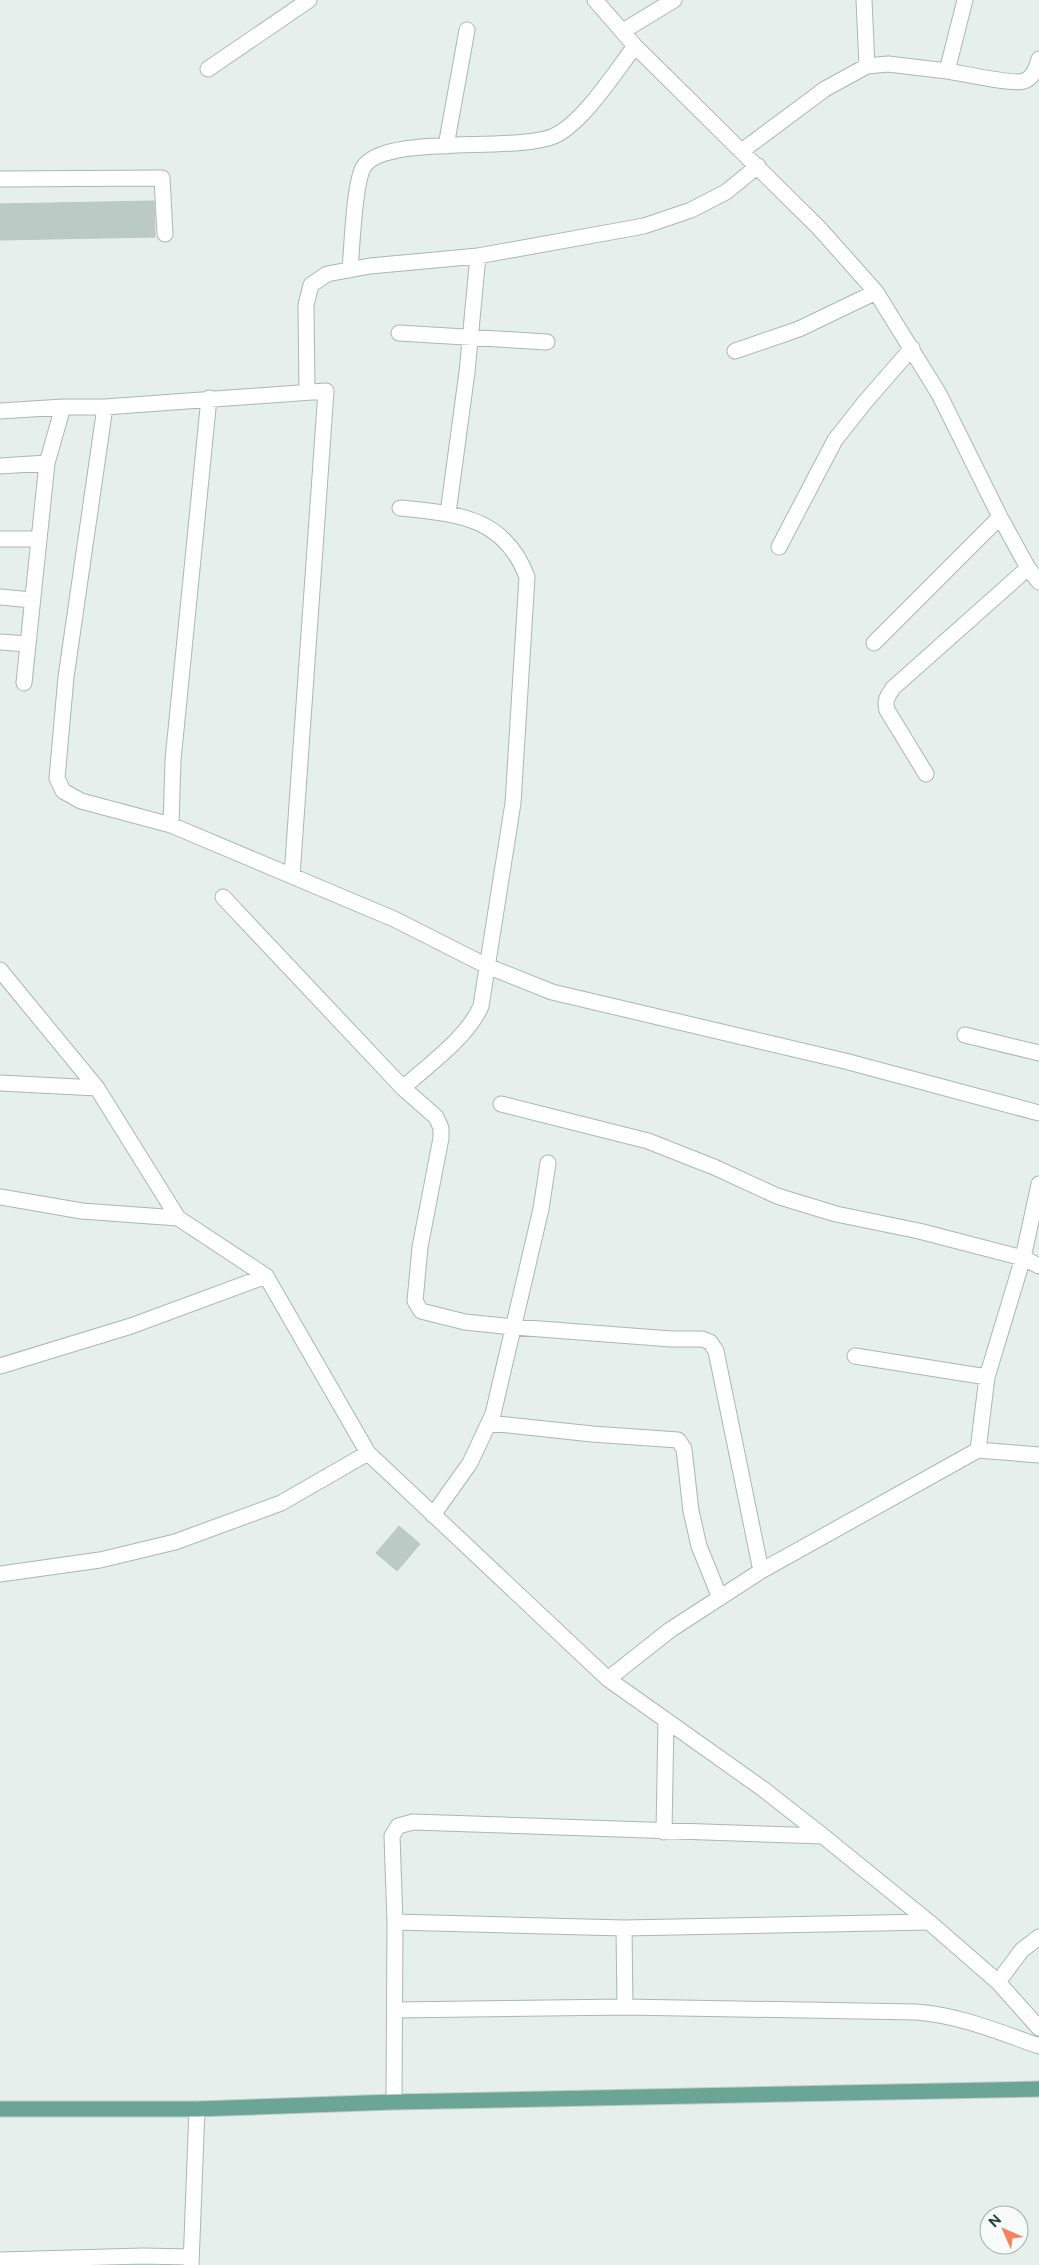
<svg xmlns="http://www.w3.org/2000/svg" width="1039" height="2265" font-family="'Public Sans',sans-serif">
<rect width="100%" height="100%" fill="#e6efeb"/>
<path fill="#bbcac4" stroke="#b8c9c2" d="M154,201L155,237L0,240V204Z
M399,1526L420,1544L397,1571L376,1553Z"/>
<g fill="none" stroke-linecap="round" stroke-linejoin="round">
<g stroke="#a8b8b2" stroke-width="17">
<path id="minor" d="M595,0L635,46L819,228L876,292L939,394L1000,517L1028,568L1039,582
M864,0L867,66
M965,0L947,71C961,73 1013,85 1024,81C1033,78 1037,67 1039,59
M623,31L674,0
M208,69L309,0
M446,146L467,30
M743,150L825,89L867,66L888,64L947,71
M0,179L162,178L165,234
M350,270C352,247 354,185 363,168C382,133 516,153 554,136C583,123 616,71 635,46
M399,333L547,342
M735,351L799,329L876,292
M307,392L306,305L311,285L327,274L370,266L478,256L644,226L691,210L726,192L758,166
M105,407L66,677L57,778L63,791L81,801L171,825L173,760L209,398
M0,411L63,407H105L326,391L292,876
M0,466L47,463
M400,508C457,514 504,516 527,577L513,803L481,1006C468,1037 428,1065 403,1088
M448,513L467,372L478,256
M0,539H39
M779,547L835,440L865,402L912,348
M0,597L32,600
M0,642L28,644
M874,643L1000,517
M24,683L47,463L63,407
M926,774L887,710C884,700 888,696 893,688L1028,568
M171,825L394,919L487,966L552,992L845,1061L1039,1113
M223,897L403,1088L436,1117L441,1128V1138L420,1247L415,1301L421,1311L465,1322L514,1327L671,1339H702L710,1342L716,1351L761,1571
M0,970L97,1088L178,1218L266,1276L368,1453L608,1679L763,1789L823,1836L929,1922L998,1982L1039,2028
M965,1035L1039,1053
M0,1083L97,1088
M501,1104L648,1141L714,1167L777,1196L836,1214L919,1231L1023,1258L1039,1266
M0,1197L82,1211L178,1218
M855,1356L987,1377
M0,1366L131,1326L266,1276
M489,1423L592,1434L678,1440L684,1449L691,1511L699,1546L720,1598
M978,1450L987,1377L1023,1258L1039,1184
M433,1515L470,1463L493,1414L541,1209L548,1163
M0,1574L100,1560L175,1542L281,1503L368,1453
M608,1679L670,1630L761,1571L978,1450L1039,1455
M664,1832L666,1720
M395,1922L624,1928L929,1922
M624,1928L625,2007
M998,1982L1022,1950L1039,1937
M395,2010L625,2007L916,2012C959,2015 999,2032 1039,2046
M394,2102L395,1922L392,1836L398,1826L413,1822L823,1836
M0,2260L143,2256L190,2257
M191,2265L197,2109"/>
</g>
<g stroke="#c2cac8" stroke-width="17">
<path id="major" d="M0,2109H197L394,2102L1039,2089"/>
</g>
<use href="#minor" stroke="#fff" stroke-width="15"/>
<use href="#major" stroke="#6aa596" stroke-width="15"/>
</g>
<g transform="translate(1004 2230) rotate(315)"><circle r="24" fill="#f7fbf9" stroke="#a3b1ad"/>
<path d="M0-4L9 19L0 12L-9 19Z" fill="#f4845f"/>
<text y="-8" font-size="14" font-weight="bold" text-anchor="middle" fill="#24423a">N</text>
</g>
</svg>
